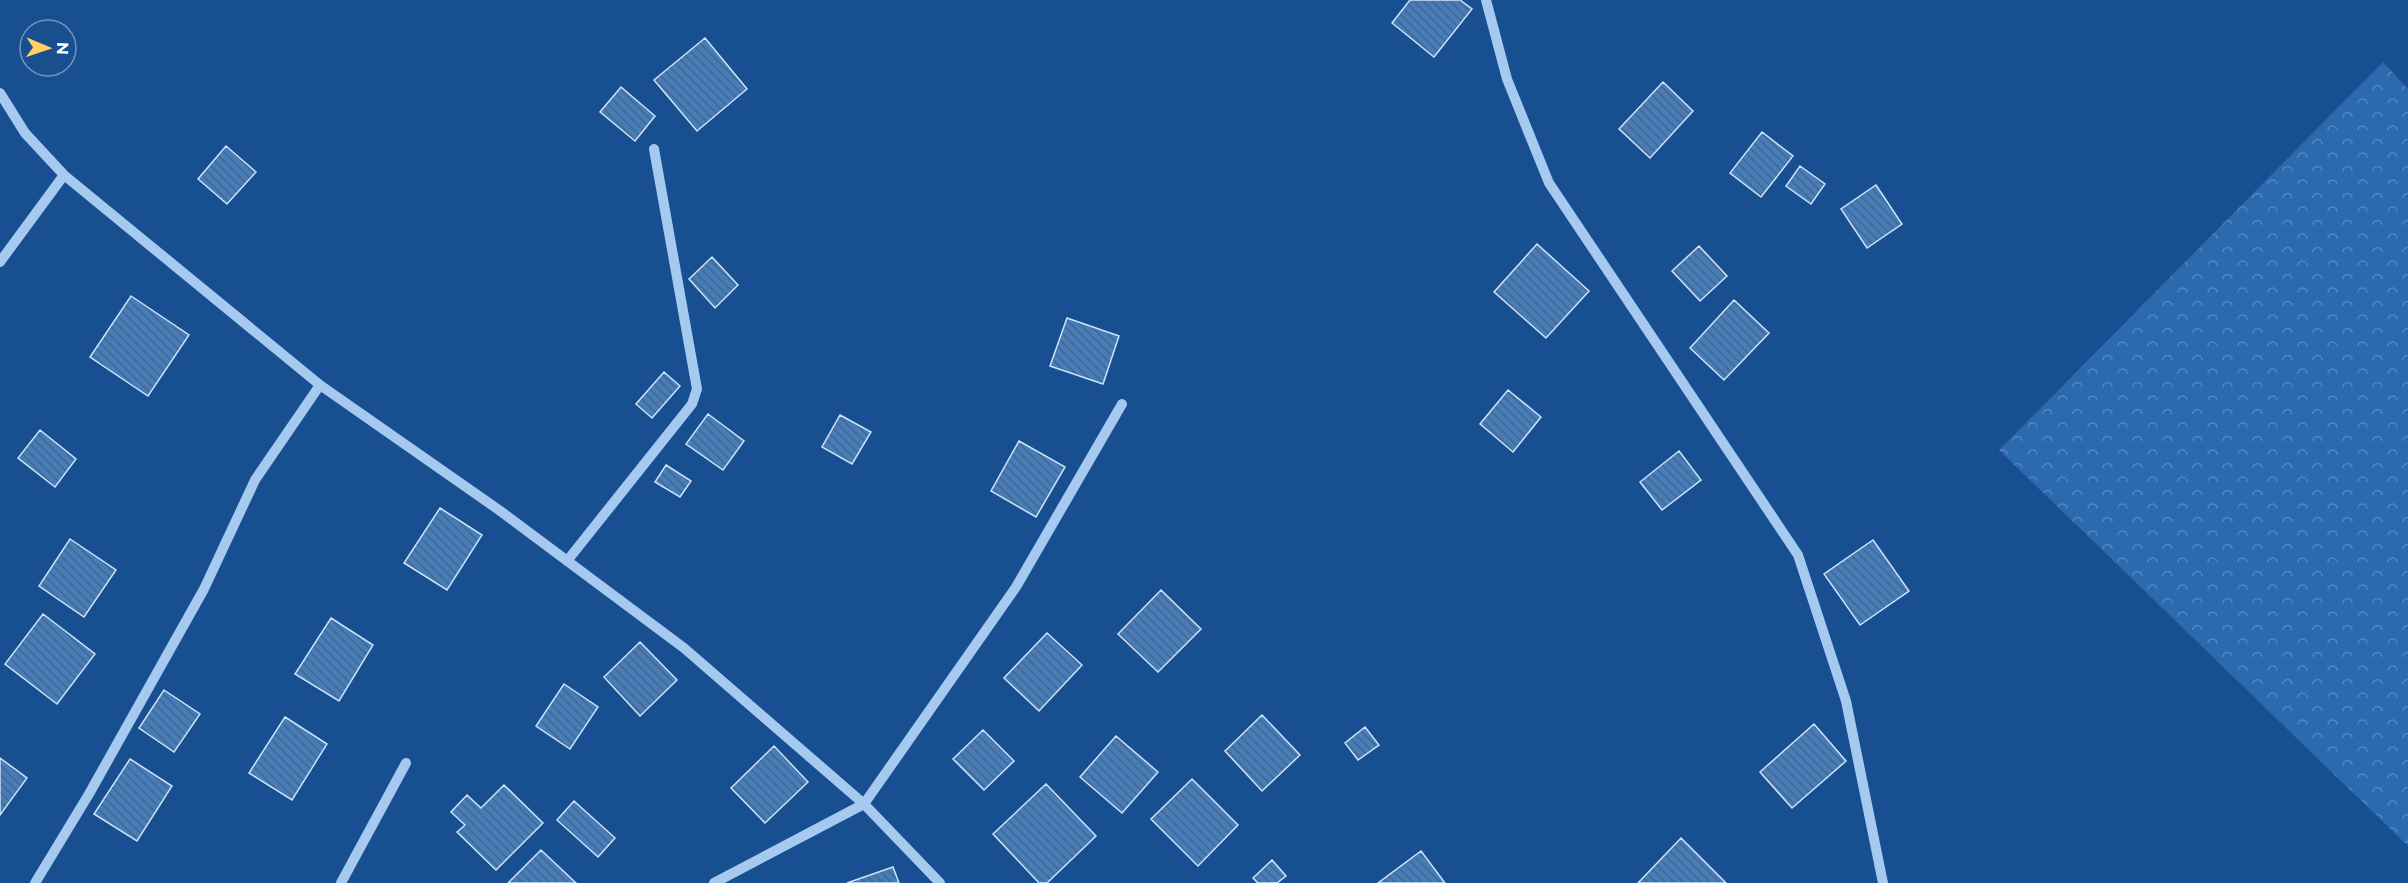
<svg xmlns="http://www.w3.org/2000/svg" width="2408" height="883" font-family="Montserrat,sans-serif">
<defs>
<pattern id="forest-crowns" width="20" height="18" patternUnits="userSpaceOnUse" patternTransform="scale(1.5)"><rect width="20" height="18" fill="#2b6aae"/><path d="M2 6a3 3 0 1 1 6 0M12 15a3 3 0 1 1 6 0" fill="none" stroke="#5588be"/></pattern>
<pattern id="building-back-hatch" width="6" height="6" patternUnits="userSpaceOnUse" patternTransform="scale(1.5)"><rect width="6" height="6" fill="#457cb9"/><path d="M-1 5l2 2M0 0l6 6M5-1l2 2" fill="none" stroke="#486688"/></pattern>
</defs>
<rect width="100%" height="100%" fill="#184f90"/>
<path fill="url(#forest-crowns)" d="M2383,62L2408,89V846L1999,450Z"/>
<path fill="url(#building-back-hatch)" stroke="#cde3fb" stroke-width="1.5" d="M1410,0H1460L1472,9L1434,57L1392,23Z
M705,38L747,89L697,131L654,80Z
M1663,82L1693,111L1650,158L1619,129Z
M621,87L655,116L635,141L600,112Z
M1762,132L1793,156L1761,197L1730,173Z
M226,146L256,172L227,204L198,179Z
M1800,166L1825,184L1811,204L1786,186Z
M1876,185L1902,224L1867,248L1841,209Z
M1537,244L1589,291L1546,338L1494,292Z
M1699,246L1727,276L1700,301L1672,271Z
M712,257L738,285L715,308L689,279Z
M131,296L189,335L148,396L90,357Z
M1734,300L1769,333L1724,380L1690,348Z
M1067,318L1119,336L1103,384L1050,366Z
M664,372L680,386L652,418L636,404Z
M1508,390L1541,417L1513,452L1480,424Z
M708,414L744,441L723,470L686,444Z
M840,415L871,432L852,464L822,447Z
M40,430L76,459L55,487L18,458Z
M1019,441L1065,467L1036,517L991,491Z
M1679,451L1701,480L1662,510L1640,482Z
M666,465L691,481L680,497L655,482Z
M440,508L482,535L447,590L404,563Z
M70,539L116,570L84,617L39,586Z
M1873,540L1909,591L1860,625L1824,574Z
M1161,590L1201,629L1158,672L1118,634Z
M43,614L95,654L57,704L5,664Z
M331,618L373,645L339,701L295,674Z
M1047,633L1082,665L1039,711L1004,678Z
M640,642L677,680L640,716L604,677Z
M564,684L598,707L570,749L536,726Z
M164,690L200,714L174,752L139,728Z
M1262,715L1300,755L1262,791L1225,751Z
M285,717L327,744L292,800L249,773Z
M1814,724L1846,761L1792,808L1760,772Z
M1365,727L1379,745L1358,760L1345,743Z
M983,730L1014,761L984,790L953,759Z
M1116,736L1158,772L1122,813L1080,777Z
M774,746L808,782L765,823L731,788Z
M0,758L27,778L0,815Z
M130,759L172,786L137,841L94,814Z
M1192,779L1238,825L1198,866L1151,819Z
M1046,784L1096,836L1047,883H1039L993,834Z
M504,785L543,823L496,870L457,832L465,825L451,812L467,795L481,808Z
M574,801L615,838L598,857L557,820Z
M1681,838L1726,883H1638Z
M541,850L576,883H508Z
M1421,851L1445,883H1378Z
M1272,860L1286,876L1277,883H1258L1253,878Z
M893,867L899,883H847Z"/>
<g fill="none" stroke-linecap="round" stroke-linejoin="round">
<path stroke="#a6c9ef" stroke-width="10" d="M1486,0L1507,79L1549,183L1798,555L1846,701L1883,883
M0,93L25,133L64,175L320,385L499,510L684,648L864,804L940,883
M0,262L64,175
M567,561L692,404L697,389L654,149
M35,883L89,794L204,589L255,480L320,385
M341,883L406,763
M714,883L864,804L1016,587L1122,404"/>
</g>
<g transform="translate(48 48) rotate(92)"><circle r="28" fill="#184f90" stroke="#7495bc" stroke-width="1.5"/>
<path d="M0-4.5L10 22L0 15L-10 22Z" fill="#ffcf64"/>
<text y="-9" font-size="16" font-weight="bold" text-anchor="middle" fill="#ffffff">N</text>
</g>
</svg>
